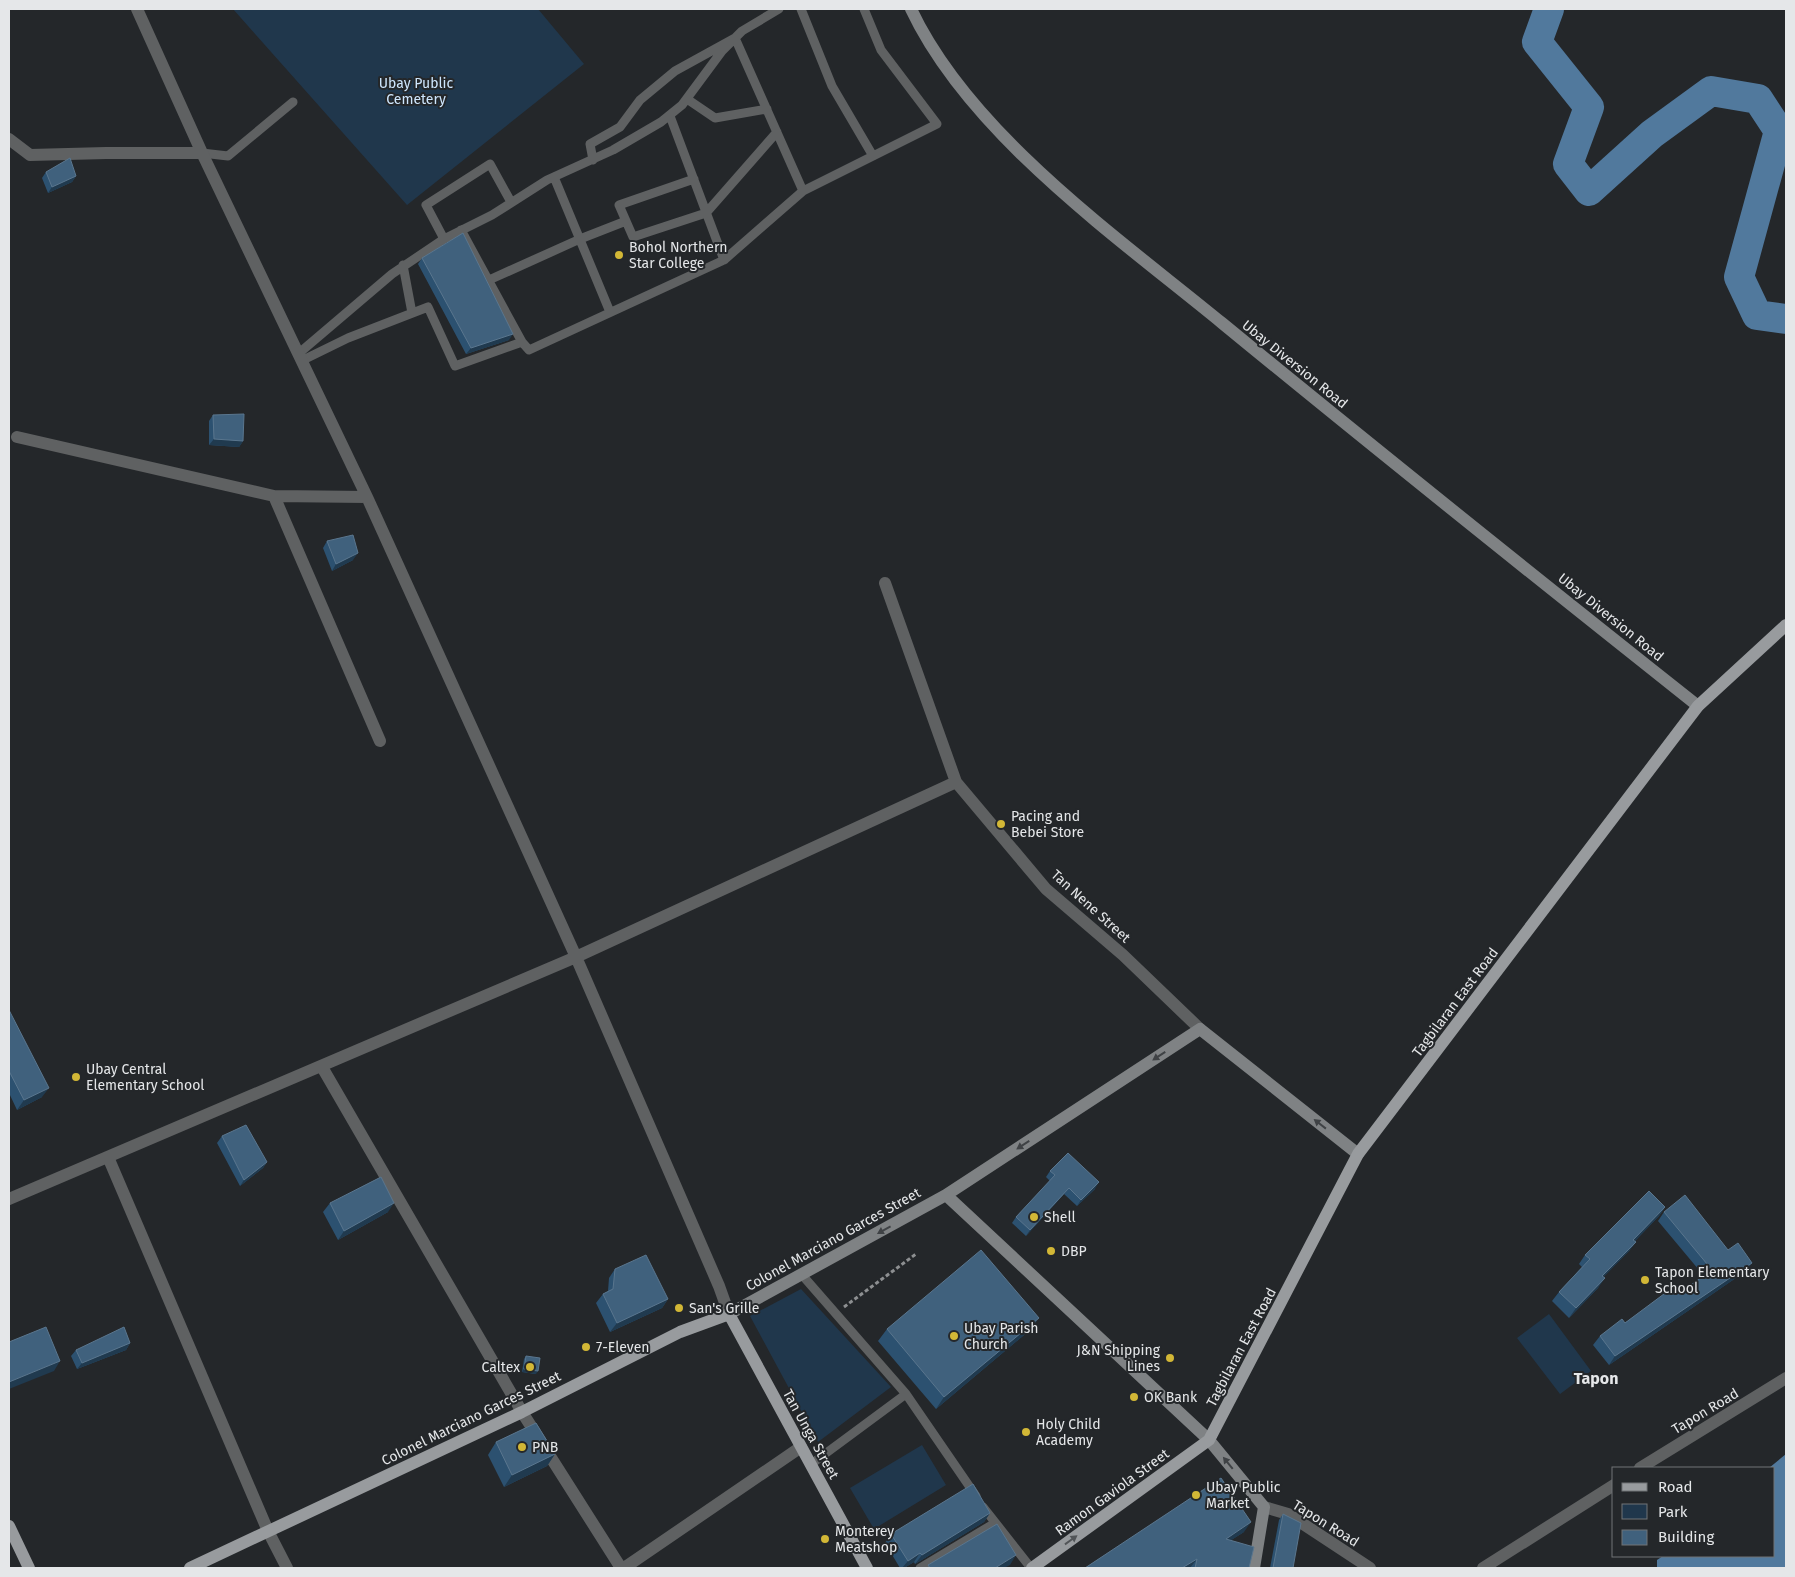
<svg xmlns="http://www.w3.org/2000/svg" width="1795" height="1577" font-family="'Fira Sans',sans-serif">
<rect width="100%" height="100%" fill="#24272a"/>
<path fill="#20374c" d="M233,9H538L584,64L407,205Z
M801,1289L891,1387L818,1442L750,1316Z
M1549,1314L1591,1371L1560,1394L1517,1338Z
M922,1445L946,1485L874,1529L850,1488Z"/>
<path fill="#51799d" d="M1786,1454V1568H1657V1560L1663,1556H1774V1468H1769Z"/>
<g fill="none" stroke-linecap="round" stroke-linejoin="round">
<path stroke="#51799d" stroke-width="30" d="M1549,9L1537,42L1589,107L1568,164L1589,191L1652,134L1711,91L1758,99L1779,131L1739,277L1757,315L1786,319"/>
<path stroke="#8d8f91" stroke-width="3" stroke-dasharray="4 2.5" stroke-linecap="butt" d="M844,1307L916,1254"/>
<path stroke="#5f6162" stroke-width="9" d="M801,9L832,86L873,156L803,191
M864,9L881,50L937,124L873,156
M687,99L715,118L767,109
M202,153L228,156L293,102
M593,160L590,144L620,127L640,100L675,71L735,38L803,191L724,260
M554,177L610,312
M694,179L619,205L633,237L706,213L777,132
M444,239L426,205L490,164L511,202
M403,265L412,313
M489,280L580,239L626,221
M522,342L529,350L724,260L670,116
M298,354L392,274L444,239L492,215L547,180L613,150L661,122L682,105L722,51L742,31L779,9
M301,361L348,338L428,307L455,366L522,342L461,230
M803,1276L906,1394
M810,1465L906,1394L976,1496
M983,1507L1031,1568
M920,1568L995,1523"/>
<path stroke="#5f6162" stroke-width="12" d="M137,9L202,153L367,497L576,957L719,1286L729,1314
M9,139L30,155L106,153H202
M17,437L274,496L367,497
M274,496L380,741
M885,583L956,782L1046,889L1123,955L1200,1029
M322,1067L522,1412L621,1568
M108,1157L268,1531L287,1568
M9,1199L576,957L956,782
M1640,1468L1786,1378
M1264,1507L1288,1514L1370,1568
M624,1568L801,1447
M1483,1568L1614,1485"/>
<path stroke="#7f8284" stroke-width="12" d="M911,9C970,134 1116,236 1222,323C1379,452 1538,579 1698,706
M946,1195L1209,1440L1264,1507L1254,1568
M729,1314L946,1195L1200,1029L1358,1154"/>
<path stroke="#989b9e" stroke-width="12" d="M9,1526L29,1568
M190,1568L522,1412L680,1332L729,1314L867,1568
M1032,1568L1209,1440L1358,1154L1698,706L1786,625"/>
</g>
<path fill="#2c5170" d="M46,172L76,176L72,182L48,193L42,178Z
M422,258L509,340L466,354L418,264Z
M213,415L243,441L239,447L209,445V421Z
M327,541L353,560L332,571L323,548Z
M9,1010L42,1097L17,1110L9,1093Z
M222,1136L267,1162L263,1168L240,1186L217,1143Z
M1050,1171L1095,1189L1077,1206L1064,1194L1026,1236L1012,1223L1016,1217L1050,1181L1046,1177Z
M330,1203L388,1212L338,1240L323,1212Z
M1665,1207L1659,1216L1635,1241L1636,1242L1629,1251L1603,1277L1598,1288L1569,1318L1552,1301L1559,1292L1582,1267L1579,1264L1585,1255Z
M1664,1212L1728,1250L1746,1271L1609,1365L1593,1345L1600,1336L1681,1292L1704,1276L1658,1221Z
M615,1269L668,1299L662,1308L610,1332L596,1303L603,1294L608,1291L609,1278Z
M887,1329L1030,1330L936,1409L878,1341Z
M130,1343L126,1350L77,1369L71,1356L76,1350Z
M526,1356L536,1374L522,1372L524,1359Z
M496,1442L555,1454L547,1466L504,1487L488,1455Z
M990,1513L984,1522L915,1564L914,1562L904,1568H900L885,1543L891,1534Z
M1283,1514L1293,1568H1270L1279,1520Z
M1244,1532L1231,1540L1249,1568H1085Z"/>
<path fill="#203a4f" d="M76,176L72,182L48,193L52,187Z
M513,334L509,340L466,354L471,348Z
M214,439L243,441L239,447L209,445Z
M358,553L353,560L332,571L336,564Z
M49,1088L42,1097L17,1110L24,1100Z
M267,1162L263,1168L240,1186L244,1180Z
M1099,1182L1095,1189L1077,1206L1081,1200Z
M1069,1188L1064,1194L1026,1236L1030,1230Z
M394,1203L388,1212L338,1240L344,1231Z
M1665,1207L1659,1216L1627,1249L1633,1240Z
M1636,1242L1629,1251L1596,1285L1602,1276Z
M1752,1263L1746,1271L1609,1365L1615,1356Z
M1605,1278L1598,1288L1569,1318L1576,1308Z
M668,1299L662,1308L610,1332L617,1323Z
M1039,1318L1030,1330L936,1409L944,1397Z
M130,1343L126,1350L77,1369L82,1363Z
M60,1361L54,1371L9,1389V1382Z
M524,1369L538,1371L536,1374L522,1372Z
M555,1454L547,1466L504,1487L512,1475Z
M990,1513L984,1522L915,1564L922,1555Z
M1251,1522L1244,1532L1219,1548L1226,1539Z
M920,1553L914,1562L904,1568H902L908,1561Z
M1016,1555L1010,1565L1004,1568H995Z
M1197,1559L1190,1568H1182Z"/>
<path fill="#40617d" stroke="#5a768e" d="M70,158L76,176L52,187L46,172Z
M463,233L513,334L471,348L422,258Z
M244,414L243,441L214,439L213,415Z
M353,535L358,553L336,564L327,541Z
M9,1010L49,1088L24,1100L9,1071Z
M246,1125L267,1162L244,1180L222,1136Z
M1068,1153L1099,1182L1081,1200L1069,1188L1030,1230L1016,1217L1055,1175L1050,1171Z
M381,1177L394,1203L344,1231L330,1203Z
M1649,1191L1665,1207L1633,1240L1636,1242L1602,1276L1605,1278L1576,1308L1559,1292L1590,1259L1585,1255Z
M1685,1195L1728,1250L1738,1243L1752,1263L1615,1356L1600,1336L1622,1319L1625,1323L1676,1285L1681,1292L1712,1270L1664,1212Z
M981,1250L1039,1318L944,1397L887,1329Z
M646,1255L668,1299L617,1323L603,1294L613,1289L615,1269Z
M46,1327L60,1361L9,1382V1342Z
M124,1327L130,1343L82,1363L76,1350Z
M526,1356L540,1358L538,1371L524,1369Z
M536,1423L555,1454L512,1475L496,1442Z
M1221,1478L1251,1522L1226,1539L1254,1547L1249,1568H1195L1197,1559L1182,1568H1085Z
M973,1484L990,1513L922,1555L920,1553L908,1561L891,1534Z
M1283,1514L1301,1523L1293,1568H1273Z
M997,1524L1016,1555L995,1568H930L928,1565Z"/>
<defs><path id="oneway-solid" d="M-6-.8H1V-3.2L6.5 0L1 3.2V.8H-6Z" transform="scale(1.25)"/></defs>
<g fill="#3f4245">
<use href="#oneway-solid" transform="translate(1159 1056) rotate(147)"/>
<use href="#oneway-solid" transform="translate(1320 1124) rotate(-142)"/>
<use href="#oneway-solid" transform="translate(1023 1145) rotate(147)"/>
<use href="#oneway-solid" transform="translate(884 1230) rotate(151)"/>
<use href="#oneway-solid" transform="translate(1228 1463) rotate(-129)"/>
</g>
<use fill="#525558" href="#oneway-solid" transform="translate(1071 1540) rotate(-36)"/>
<g fill="#d2b736" stroke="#24272a" stroke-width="2">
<circle cx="619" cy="255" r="5"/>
<circle cx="1001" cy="824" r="5"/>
<circle cx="76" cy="1077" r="5"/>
<circle cx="1034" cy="1217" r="5"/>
<circle cx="1051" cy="1251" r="5"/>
<circle cx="1645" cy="1280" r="5"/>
<circle cx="679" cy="1308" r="5"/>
<circle cx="954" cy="1336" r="5"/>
<circle cx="586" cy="1347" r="5"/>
<circle cx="1170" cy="1358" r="5"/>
<circle cx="530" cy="1367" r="5"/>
<circle cx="1134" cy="1397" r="5"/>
<circle cx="1026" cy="1432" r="5"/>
<circle cx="522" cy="1447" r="5"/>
<circle cx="1196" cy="1495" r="5"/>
<circle cx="825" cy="1539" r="5"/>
</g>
<g text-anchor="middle" stroke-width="4" stroke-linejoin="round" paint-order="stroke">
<g font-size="14" fill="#cee6fd" stroke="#24272a">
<text x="416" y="88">Ubay Public<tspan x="416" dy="16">Cemetery</tspan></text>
</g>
<g font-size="14" fill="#e5e7e9" stroke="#24272a" text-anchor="start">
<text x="629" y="252">Bohol Northern<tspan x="629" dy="16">Star College</tspan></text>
<text x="1011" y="821">Pacing and<tspan x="1011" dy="16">Bebei Store</tspan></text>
<text x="86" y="1074">Ubay Central<tspan x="86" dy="16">Elementary School</tspan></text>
<text x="1044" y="1222">Shell</text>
<text x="1061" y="1256">DBP</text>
<text x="1655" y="1277">Tapon Elementary<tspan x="1655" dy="16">School</tspan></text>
<text x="689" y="1313">San's Grille</text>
<text x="964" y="1333">Ubay Parish<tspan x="964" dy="16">Church</tspan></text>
<text x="596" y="1352">7-Eleven</text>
<text x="1160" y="1355" text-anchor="end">J&amp;N Shipping<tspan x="1160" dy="16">Lines</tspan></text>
<text x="520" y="1372" text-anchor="end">Caltex</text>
<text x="1144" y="1402">OK Bank</text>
<text x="1036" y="1429">Holy Child<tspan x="1036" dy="16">Academy</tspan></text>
<text x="532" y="1452">PNB</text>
<text x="1206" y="1492">Ubay Public<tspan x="1206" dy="16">Market</tspan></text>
<text x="835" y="1536">Monterey<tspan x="835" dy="16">Meatshop</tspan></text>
</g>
<g font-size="14" fill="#e5e7e9" stroke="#24272a">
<text transform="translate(1295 364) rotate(39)" y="5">Ubay Diversion Road</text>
<text transform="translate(1611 617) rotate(39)" y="5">Ubay Diversion Road</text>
<text transform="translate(1091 906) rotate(42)" y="5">Tan Nene Street</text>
<text transform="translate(1455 1002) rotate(-53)" y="5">Tagbilaran East Road</text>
<text transform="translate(833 1239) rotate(-29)" y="5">Colonel Marciano Garces Street</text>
<text transform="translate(1241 1347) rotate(-62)" y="5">Tagbilaran East Road</text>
<text transform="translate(1705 1411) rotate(-31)" y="5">Tapon Road</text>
<text transform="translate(471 1418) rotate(-26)" y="5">Colonel Marciano Garces Street</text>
<text transform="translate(811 1434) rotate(61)" y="5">Tan Unga Street</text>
<text transform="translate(1112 1492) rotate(-36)" y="5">Ramon Gaviola Street</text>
<text transform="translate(1326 1523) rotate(32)" y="5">Tapon Road</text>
</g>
<g font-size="16" font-weight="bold" fill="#e5e7e9" stroke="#24272a">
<text x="1596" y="1384">Tapon</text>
</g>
</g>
<rect width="1795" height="1577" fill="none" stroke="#e5e7e9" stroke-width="20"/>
<rect x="1612" y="1467" width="162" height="90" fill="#24272a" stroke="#717476"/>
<rect x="1622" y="1483" width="25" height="8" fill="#989b9e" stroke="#717476"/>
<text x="1658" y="1492" font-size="15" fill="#e5e7e9">Road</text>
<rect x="1622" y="1504" width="25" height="15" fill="#20374c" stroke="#717476"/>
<text x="1658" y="1517" font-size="15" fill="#e5e7e9">Park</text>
<rect x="1622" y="1530" width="25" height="15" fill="#40617d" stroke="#717476"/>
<text x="1658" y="1542" font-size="15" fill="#e5e7e9">Building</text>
</svg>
